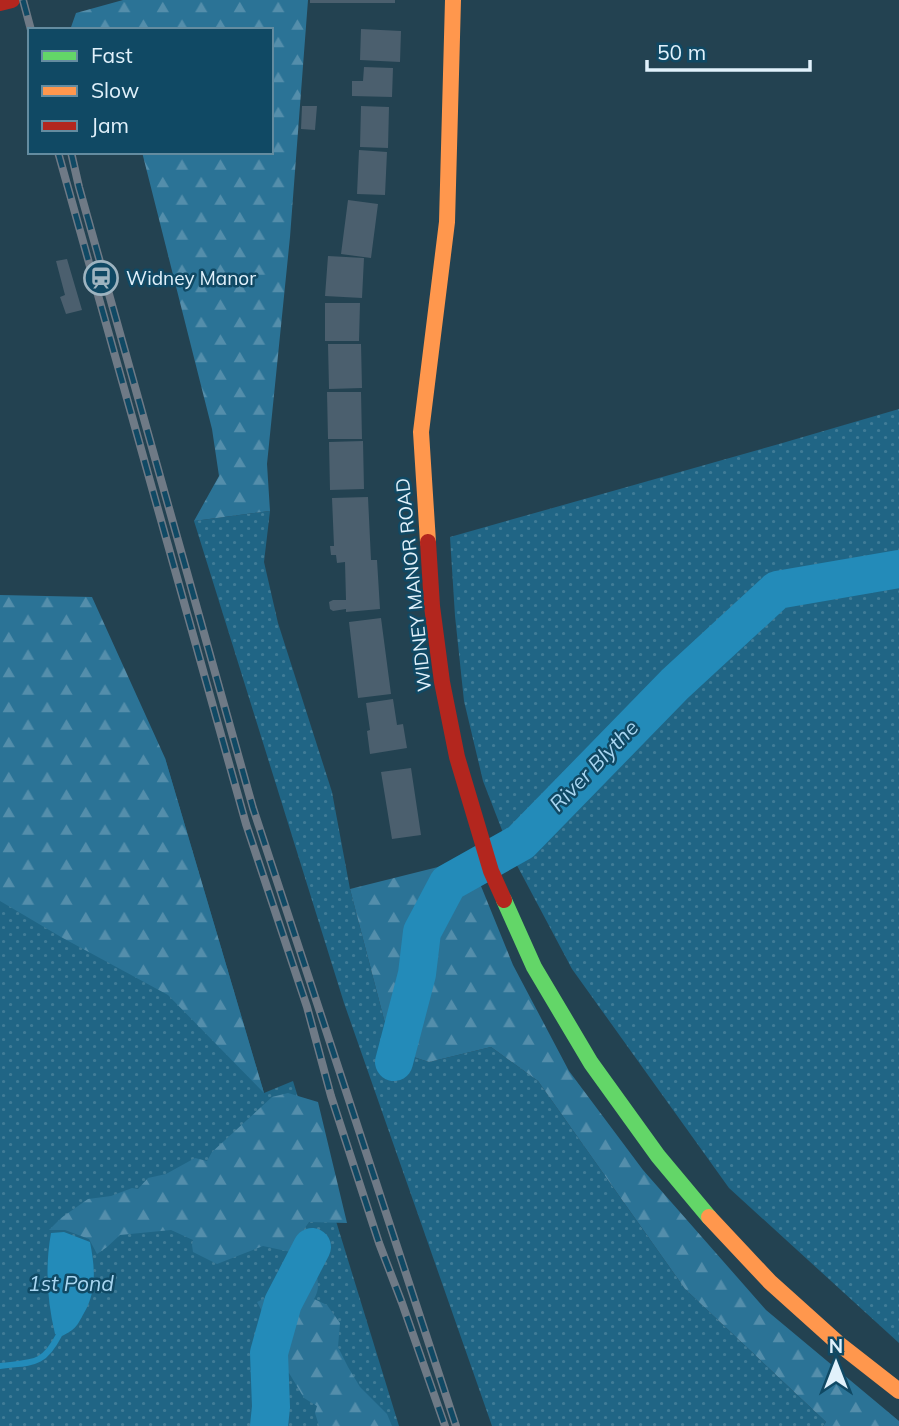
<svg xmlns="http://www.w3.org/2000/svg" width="899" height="1426" font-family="Mulish,sans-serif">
<defs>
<pattern id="grass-dots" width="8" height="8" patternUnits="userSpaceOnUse" patternTransform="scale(1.75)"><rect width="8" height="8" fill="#206585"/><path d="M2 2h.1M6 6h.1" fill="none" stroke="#407c97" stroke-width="1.8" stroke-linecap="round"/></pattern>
<pattern id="forest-firs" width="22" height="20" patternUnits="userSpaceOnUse" patternTransform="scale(1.75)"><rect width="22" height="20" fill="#2b7396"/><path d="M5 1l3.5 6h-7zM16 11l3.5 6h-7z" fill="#548eab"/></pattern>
</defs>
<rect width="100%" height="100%" fill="#234251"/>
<path fill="url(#grass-dots)" d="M899,409V1343L729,1188L572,969L512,856L483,781L464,701L455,616L450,537L779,444Z
M270,511L264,562L278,623L332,792L350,889L392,1050L429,1062L491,1047L538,1081L685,1289L826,1422L823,1426H492L344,1003L194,521Z
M0,744L165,758L264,1093L293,1081L399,1426H0Z"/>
<path fill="url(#forest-firs)" d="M123,0H308L290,237L267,464L270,511L194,521L219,476L212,429L142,152H271V30H70L76,13Z
M0,595L92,597L165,758L264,1093L168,995L61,937L0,901Z
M470,859L513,965L569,1071L643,1170L766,1310L899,1421V1426H823L826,1422L685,1289L538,1081L491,1047L429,1062L392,1050L350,889Z
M288,1093L318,1102L347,1223L309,1222L300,1235V1254L263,1246L217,1264L193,1252L192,1245L193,1240L171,1230L120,1235L107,1247L97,1254L89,1239L65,1230H49L61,1218L88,1199L111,1196L132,1188L138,1189L148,1178L166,1174L195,1158L207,1161L212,1152L272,1097Z
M297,1265L312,1268L316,1271C318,1283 320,1288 314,1299L327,1305L340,1323L338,1347L348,1367L360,1387L387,1414L392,1426H319L315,1413L317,1406L304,1398L289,1373L276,1375L250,1372L268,1322L257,1302L284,1289L288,1269Z"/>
<path fill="#238bb9" d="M64,1232L90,1242C95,1267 97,1291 84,1313C77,1326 76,1329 62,1336L55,1334C47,1300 45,1267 51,1233Z"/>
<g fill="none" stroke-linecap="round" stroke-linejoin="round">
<path stroke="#238bb9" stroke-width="6" d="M0,1366C32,1362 43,1366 59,1335"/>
<path stroke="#238bb9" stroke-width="38" d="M394,1062L417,974L422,932L448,883L521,842L675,684L777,590L899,569
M269,1426L271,1407L269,1353L283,1303L312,1247"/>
</g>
<path fill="#4b5f6e" d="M310,0H395V3H310Z
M361,29L401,31L400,62L360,60Z
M364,67L393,68L392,97L352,96V81H363Z
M302,106H317L315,130L301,129Z
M361,106L389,107L388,148L360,147Z
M359,150L387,152L385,195L357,194Z
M348,200L378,204L371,258L341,254Z
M328,256L364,258L362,298L325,296Z
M67,259L82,310L66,314L60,297L65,295L56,261Z
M325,303H360L359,341H325Z
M328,344H361L362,388L329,389Z
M327,392H361L362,439H328Z
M363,441L364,489L330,490L329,442Z
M368,497L371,560H377L380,609L346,612V609L333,611L330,609L329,602L333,600H346L345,562L337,563L336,555H331L330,546H334L332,498Z
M381,618L391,694L358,698L349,622Z
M393,699L397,725L403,724L407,748L370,754L367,731L370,730L366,703Z
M411,768L421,835L392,839L381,772Z"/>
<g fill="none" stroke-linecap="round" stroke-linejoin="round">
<path stroke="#63d668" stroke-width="16" d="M504,900L534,967L591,1063L658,1156L709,1217"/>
<path stroke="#ff974d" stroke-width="16" d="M428,542L421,432L447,222L453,0
M709,1217L770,1282L839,1344L899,1391"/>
<path stroke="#b3261e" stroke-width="16" d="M0,3L12,0
M428,542L432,606L442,682L457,757L491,871L504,900"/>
<g stroke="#6f7a86" stroke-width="8">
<path id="rail" d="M23,0L31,30
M58,152L246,824L307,1007L331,1096L379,1243L402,1303L445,1426
M71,152L79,187L253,808L456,1426"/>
</g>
<use href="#rail" stroke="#104964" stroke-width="5" stroke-dasharray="16" stroke-linecap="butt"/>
</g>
<defs>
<g id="station-ring" transform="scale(1.75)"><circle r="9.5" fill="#104964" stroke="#9eb4c0" stroke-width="1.5"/><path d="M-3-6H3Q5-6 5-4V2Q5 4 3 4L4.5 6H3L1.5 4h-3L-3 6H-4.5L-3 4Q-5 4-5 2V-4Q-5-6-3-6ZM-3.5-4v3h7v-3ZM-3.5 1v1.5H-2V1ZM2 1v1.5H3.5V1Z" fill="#9eb4c0"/></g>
</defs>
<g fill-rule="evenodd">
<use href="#station-ring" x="101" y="278"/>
</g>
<g text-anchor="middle" stroke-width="5" stroke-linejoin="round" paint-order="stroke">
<g font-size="19" fill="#e1f1fb" stroke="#104964" text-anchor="start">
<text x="126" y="285">Widney Manor</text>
</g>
<g font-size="19" fill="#e1f1fb" stroke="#104964">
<text transform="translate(413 585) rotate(-96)" y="7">WIDNEY MANOR ROAD</text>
</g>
<g font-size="21" font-style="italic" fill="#a9d6f1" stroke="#104964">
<text transform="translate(594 766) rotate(-46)" y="7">River Blythe</text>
<text x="71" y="1291">1st Pond</text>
</g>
</g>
<rect x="28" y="28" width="245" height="126" fill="#104964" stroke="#648ca0" stroke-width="2"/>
<rect x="42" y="51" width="35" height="10" fill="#63d668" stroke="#648ca0" stroke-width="2"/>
<text x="91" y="63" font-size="21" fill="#e1f1fb">Fast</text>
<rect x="42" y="86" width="35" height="10" fill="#ff974d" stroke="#648ca0" stroke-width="2"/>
<text x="91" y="98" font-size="21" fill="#e1f1fb">Slow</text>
<rect x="42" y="121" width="35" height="10" fill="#b3261e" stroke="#648ca0" stroke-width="2"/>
<text x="91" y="133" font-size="21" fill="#e1f1fb">Jam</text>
<g transform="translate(836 1363)" stroke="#104964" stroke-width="5" paint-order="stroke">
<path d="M0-5L12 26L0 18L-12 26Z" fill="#e1f1fb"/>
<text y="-10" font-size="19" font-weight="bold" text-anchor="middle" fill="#e1f1fb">N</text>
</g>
<path d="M647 60v10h163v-10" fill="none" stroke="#e1f1fb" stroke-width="3.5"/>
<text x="657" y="60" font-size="21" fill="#e1f1fb" stroke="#104964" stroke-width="5" paint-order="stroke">50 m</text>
</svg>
